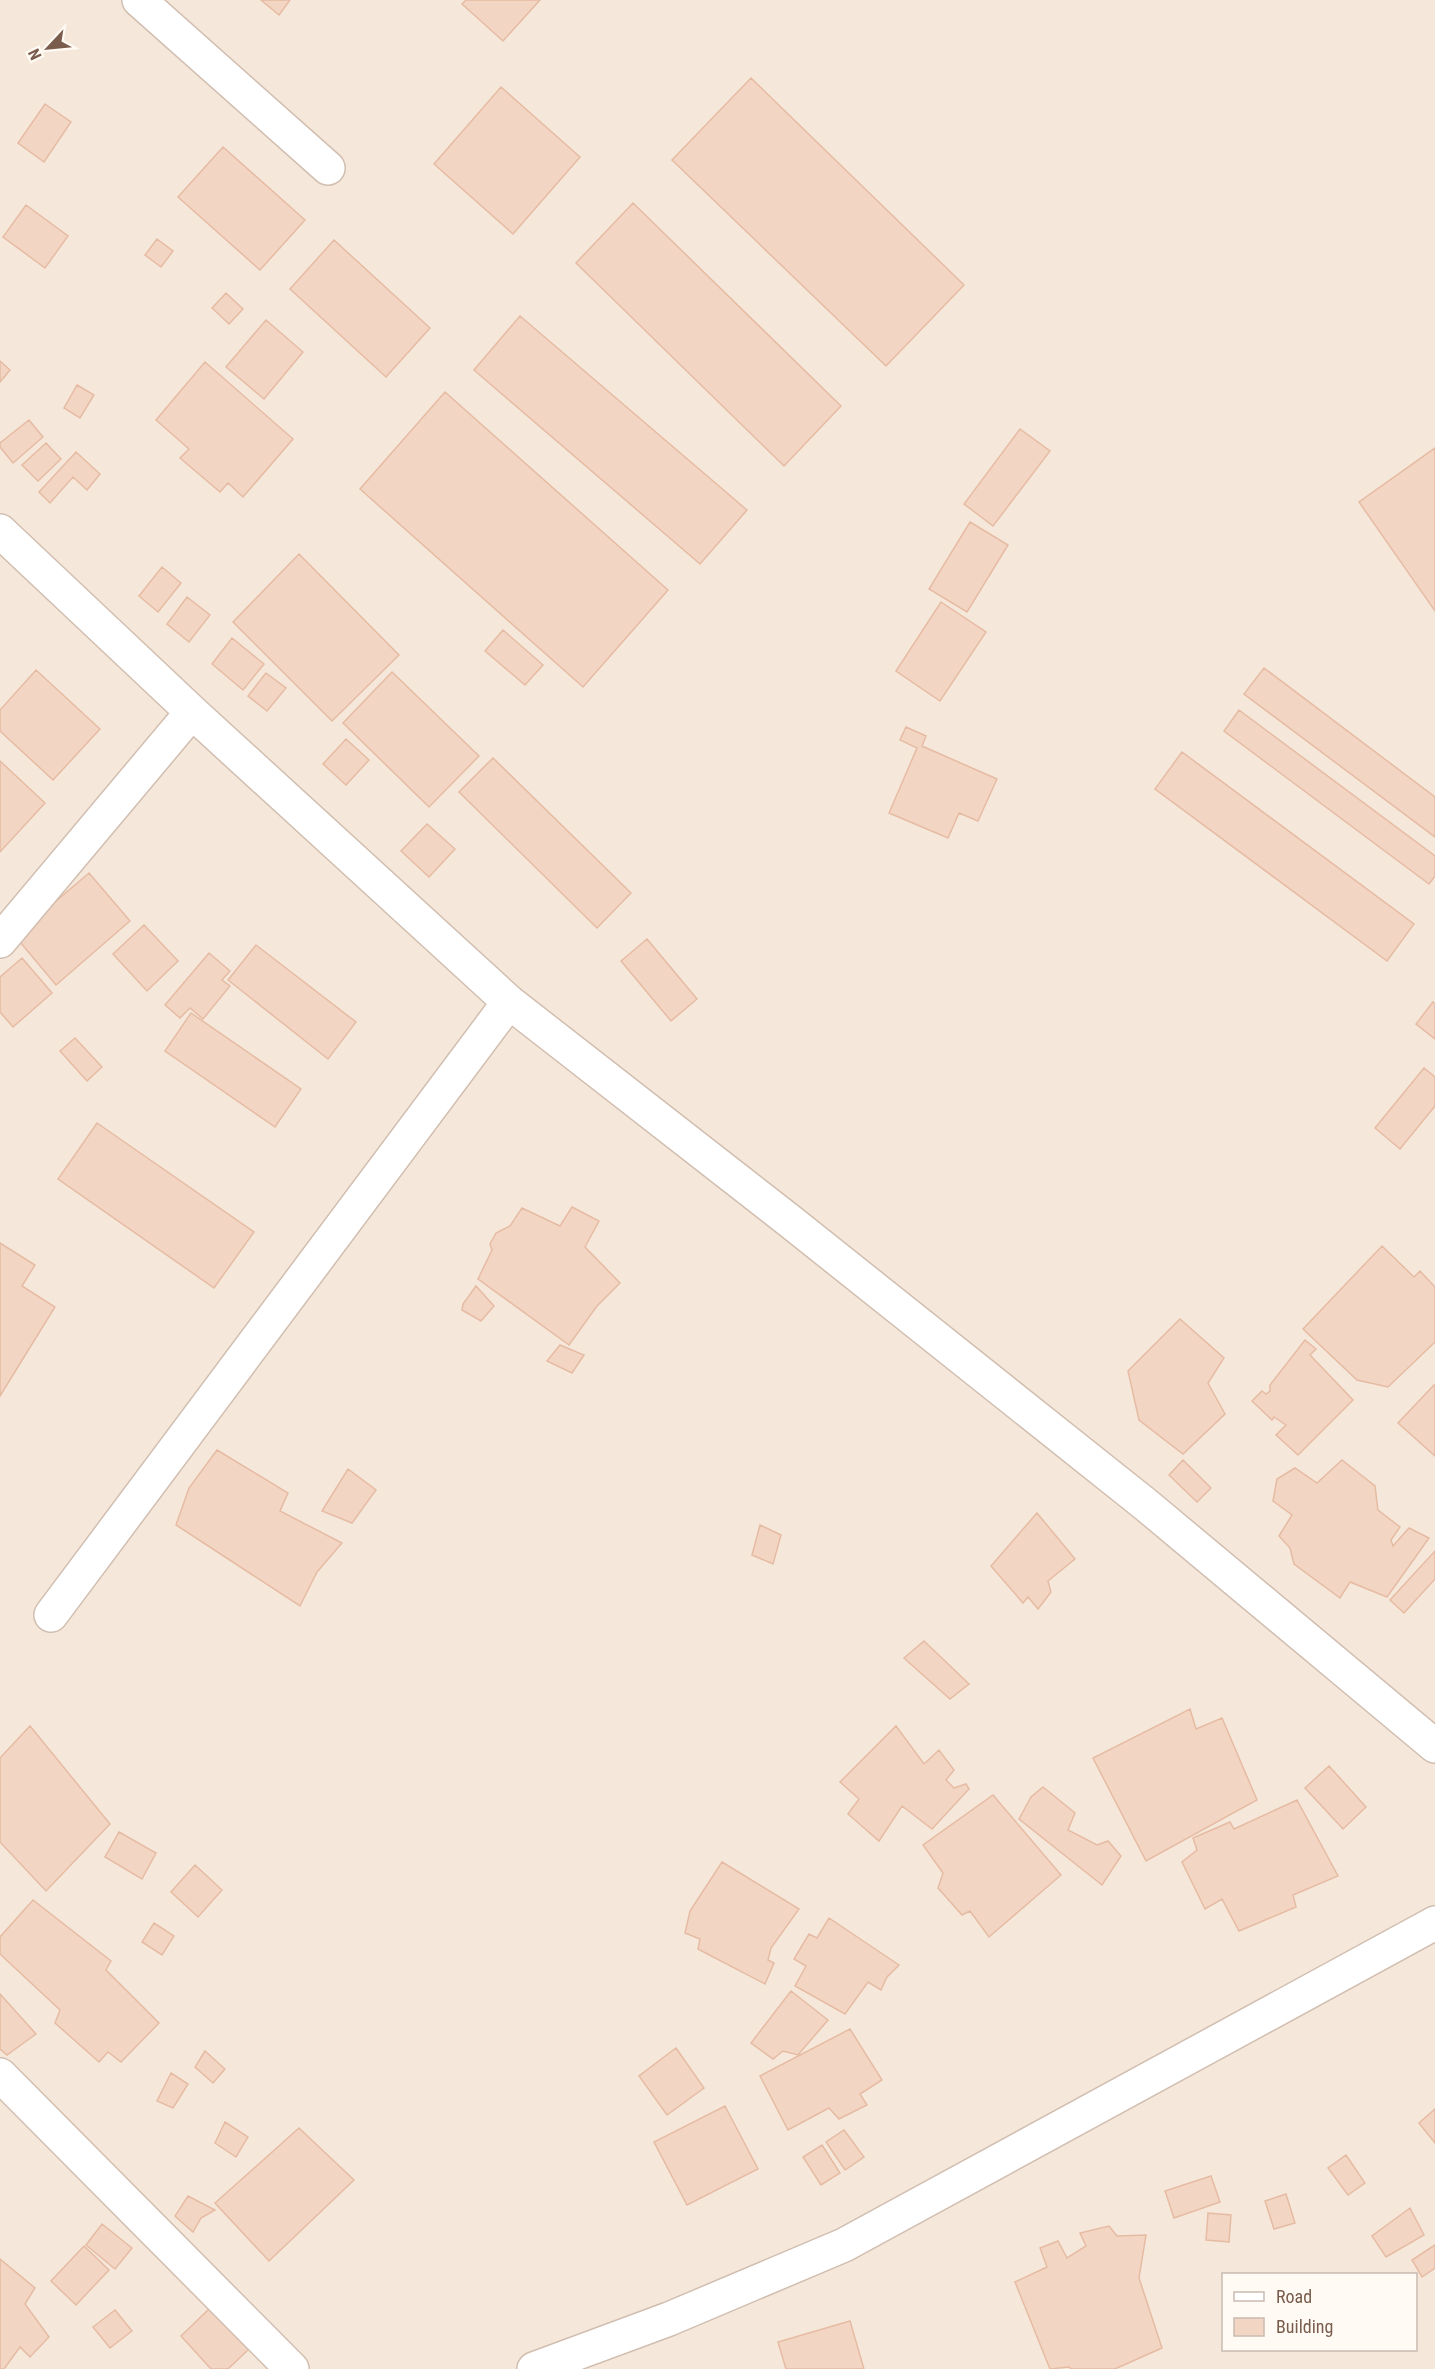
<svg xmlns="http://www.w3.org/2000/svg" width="1435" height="2369" font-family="'Roboto Condensed',sans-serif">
<rect width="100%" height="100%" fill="#fdf6ec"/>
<path fill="#f5e8da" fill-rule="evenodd" d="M0,0H1435V2369H0ZM1224,2274H1416V2350H1224Z"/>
<path fill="#f3d5c3" stroke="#e6bba3" stroke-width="1.5" d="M261,0H290L279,15Z
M466,0H540L503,41L462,4Z
M751,78L964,285L886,366L672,160Z
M501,87L580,157L513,234L434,164Z
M45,104L71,122L44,162L18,143Z
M223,147L305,220L260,270L178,197Z
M633,203L841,406L784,466L576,263Z
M26,205L68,236L45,268L3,237Z
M157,239L173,251L161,267L145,255Z
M334,240L430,328L386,377L290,289Z
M226,293L243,309L229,324L212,308Z
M520,316L747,510L700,564L474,370Z
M266,320L303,352L264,399L226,367Z
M0,361L10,370L0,382Z
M205,362L293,439L243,497L228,483L220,492L180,458L189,449L156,420Z
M77,385L94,395L80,418L64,408Z
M445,392L668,590L583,687L360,489Z
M29,420L43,437L13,463L0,447V443Z
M1020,429L1050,451L993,526L964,504Z
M46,443L61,459L38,481L22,465Z
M1435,448V611L1359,502Z
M76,452L100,474L87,490L73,477L50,503L39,492Z
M970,522L1008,545L967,612L929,589Z
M299,554L399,655L332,721L233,622Z
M162,567L181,583L158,612L139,596Z
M187,597L210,615L189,642L167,624Z
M941,602L986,632L940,701L896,671Z
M503,630L543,665L525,685L485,651Z
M232,638L264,664L243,690L212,664Z
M1264,668L1435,797V837L1244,694Z
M36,670L100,729L53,780L0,731V710Z
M392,672L479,756L429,807L343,723Z
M266,673L286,688L267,711L248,696Z
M1239,710L1435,856V876L1429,884L1224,731Z
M906,727L926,736L922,746L997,779L978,821L959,813L948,838L889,813L917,748L900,740Z
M346,739L369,760L346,785L323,764Z
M1182,752L1414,924L1387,961L1155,789Z
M493,758L631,893L597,928L459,792Z
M0,761L45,803L0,852Z
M427,824L455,849L429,877L401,851Z
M89,873L130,921L56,985L15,936Z
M144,925L178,961L147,991L113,954Z
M647,939L697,999L671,1021L621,961Z
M256,945L356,1022L328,1059L228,980Z
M209,953L230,971L222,980L230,986L203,1019L190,1008L180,1018L165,1005Z
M22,958L52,993L13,1027L0,1012V977Z
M1433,1002L1435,1004V1039L1416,1024Z
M191,1013L301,1089L275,1127L165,1051Z
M75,1038L102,1067L87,1081L60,1051Z
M1424,1068L1435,1077V1106L1400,1149L1375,1128Z
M97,1123L254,1232L214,1288L58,1179Z
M572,1207L599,1221L585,1247L620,1283L597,1306L569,1345L478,1279L492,1250L490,1244L496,1233L510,1226L522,1208L560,1226Z
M0,1243L35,1265L22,1286L55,1307L0,1396Z
M1382,1246L1414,1277L1420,1271L1435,1287V1342L1388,1387L1357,1380L1303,1329Z
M476,1286L494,1306L481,1321L462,1310L463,1304Z
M1180,1319L1224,1358L1208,1383L1225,1414L1183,1454L1139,1420L1128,1371Z
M1305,1340L1316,1349L1310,1355L1353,1400L1298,1455L1276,1435L1286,1425L1274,1417L1272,1420L1252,1401L1262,1391L1266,1394L1270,1391V1385Z
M560,1345L584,1355L572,1373L547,1361Z
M1434,1385H1435V1456L1398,1423Z
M217,1450L288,1493L280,1511L342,1543L317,1572L300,1606L176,1525L189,1488Z
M1183,1460L1211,1488L1197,1502L1169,1475Z
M1342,1460L1375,1486L1378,1510L1400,1527L1391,1540L1393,1546L1409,1528L1429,1538L1387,1597L1350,1582L1340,1598L1294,1564L1290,1548L1279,1536L1292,1515L1273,1501L1277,1479L1295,1468L1317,1483Z
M348,1469L376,1490L352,1523L322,1511Z
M1037,1513L1075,1559L1048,1581L1051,1592L1038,1609L1028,1597L1023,1603L991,1566Z
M760,1525L781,1535L773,1564L752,1555Z
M1435,1551V1579L1404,1613L1390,1600Z
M924,1641L969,1684L950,1699L904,1658Z
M1190,1709L1196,1729L1222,1718L1257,1800L1146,1861L1093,1758Z
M30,1726L110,1824L46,1891L0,1842V1758Z
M896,1726L924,1764L939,1750L954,1770L946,1780L954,1788L966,1784L969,1789L932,1829L902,1806L879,1841L848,1814L859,1799L840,1782Z
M1329,1766L1366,1807L1343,1829L1305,1788Z
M1043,1787L1075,1813L1068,1830L1097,1845L1108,1841L1121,1856L1102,1885L1019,1819L1031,1797Z
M993,1795L1061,1875L989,1937L970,1911L962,1915L938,1888L943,1873L923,1845Z
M1297,1800L1338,1876L1293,1895L1296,1907L1239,1931L1222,1899L1205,1909L1182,1862L1197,1850L1193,1838L1230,1822L1234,1829Z
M119,1832L156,1853L142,1879L105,1857Z
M722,1862L799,1909L771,1948L768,1960L774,1963L765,1984L698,1949L700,1939L685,1933L690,1911Z
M195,1865L222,1890L198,1917L171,1892Z
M33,1900L111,1961L106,1970L159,2023L121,2062L108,2052L99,2062L55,2023L60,2010L0,1954V1937Z
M829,1918L899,1965L887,1977L881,1990L868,1982L845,2014L795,1986L806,1966L794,1959L809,1934L817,1938Z
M154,1923L174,1936L162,1955L142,1942Z
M791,1991L828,2020L798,2055L783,2051L773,2059L751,2043Z
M0,1994L36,2034L7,2055L0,2049Z
M850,2029L882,2080L860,2094L867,2105L839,2119L829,2108L788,2130L760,2076Z
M676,2048L704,2088L667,2115L639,2076Z
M205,2051L225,2069L213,2083L195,2067Z
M171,2073L188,2084L173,2108L157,2101Z
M725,2106L758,2169L687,2205L654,2142Z
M1435,2109V2143L1419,2123Z
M225,2122L248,2137L236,2157L215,2143Z
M299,2128L354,2180L269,2261L215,2203Z
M844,2130L864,2157L845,2170L826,2142Z
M822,2145L840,2173L821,2185L803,2157Z
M1346,2155L1365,2183L1348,2195L1328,2168Z
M1211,2176L1220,2202L1174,2218L1165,2191Z
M1286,2194L1295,2223L1274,2229L1265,2201Z
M188,2196L215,2210L201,2218L193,2232L175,2216Z
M1410,2208L1424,2235L1386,2257L1372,2236Z
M1208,2213L1231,2215L1229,2242L1206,2240Z
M102,2224L132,2248L115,2269L86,2245Z
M1109,2226L1117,2236L1146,2235L1139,2278L1162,2348L1115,2369H1071L1069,2367L1050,2369L1015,2282L1047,2267L1040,2248L1058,2241L1067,2258L1086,2246L1080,2233Z
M1435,2245V2268L1422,2277L1412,2260Z
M84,2246L109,2270L76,2305L51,2281Z
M0,2259L35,2288L25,2304L49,2337L30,2357L20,2347L4,2369H0Z
M210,2308L249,2349L228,2369H211L181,2336Z
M115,2310L132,2331L110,2348L93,2327Z
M850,2321L864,2369H786L778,2342Z"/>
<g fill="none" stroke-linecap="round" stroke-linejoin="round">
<g stroke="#d1beb0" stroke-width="36">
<path id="street" d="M139,0L328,168
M0,531L192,712L509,1002L791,1222L1145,1504L1435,1746
M0,941L192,712
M51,1615L509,1002
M0,2075L292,2369
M534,2369L669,2319L844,2245L1435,1923"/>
</g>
<use href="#street" stroke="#fff" stroke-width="33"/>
</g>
<rect x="1222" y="2273" width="195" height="78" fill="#fffaf3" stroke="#cabbb1" stroke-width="1.5"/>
<rect x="1234" y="2292" width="30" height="9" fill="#ffffff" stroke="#cabbb1" stroke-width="1.5"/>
<text x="1276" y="2303" font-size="18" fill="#7a5c4d">Road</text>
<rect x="1234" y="2318" width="30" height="18" fill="#f3d5c3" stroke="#cabbb1" stroke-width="1.5"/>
<text x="1276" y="2333" font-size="18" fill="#7a5c4d">Building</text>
<g transform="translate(48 48) rotate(244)" stroke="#fffaf3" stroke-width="4.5" paint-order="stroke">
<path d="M0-4.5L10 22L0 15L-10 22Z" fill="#7a5c4d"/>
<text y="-9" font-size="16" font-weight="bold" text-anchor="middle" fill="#7a5c4d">N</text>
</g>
</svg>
